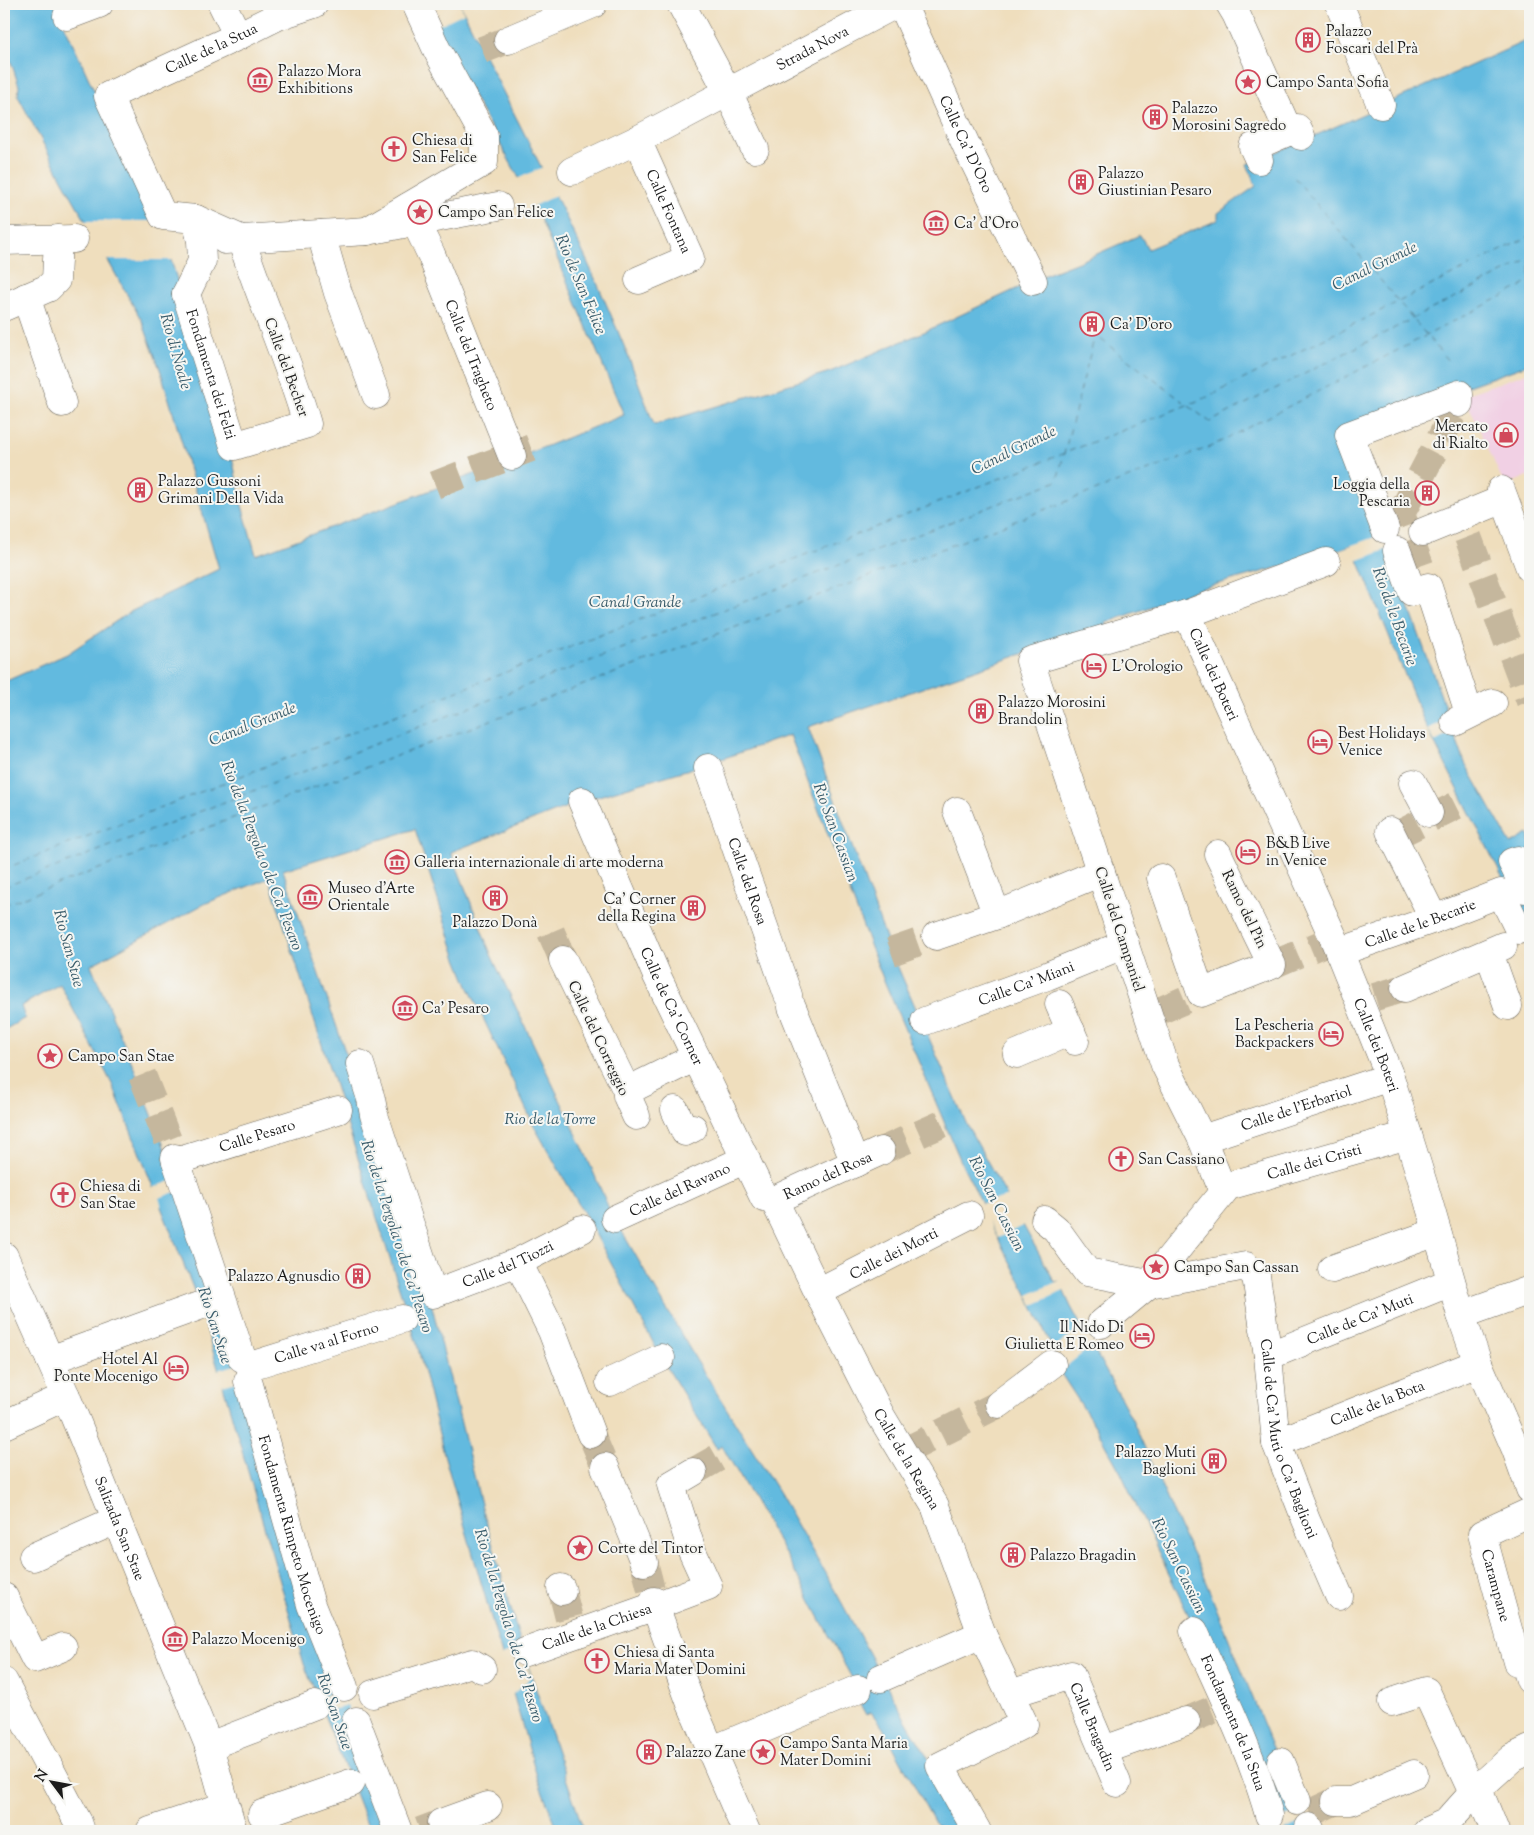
<svg xmlns="http://www.w3.org/2000/svg" width="1534" height="1835" font-family="'Sorts Mill Goudy',serif">
<rect width="100%" height="100%" fill="#f6f6f2"/>
<filter id="ink" filterUnits="userSpaceOnUse"><feTurbulence type="fractalNoise" baseFrequency=".02" numOctaves="2"/><feDisplacementMap in="SourceGraphic" scale="10" xChannelSelector="R" yChannelSelector="G"/><feConvolveMatrix kernelMatrix="1 2 1 2 8 2 1 2 1" color-interpolation-filters="sRGB"/></filter>
<filter id="wash" filterUnits="userSpaceOnUse"><feTurbulence type="fractalNoise" baseFrequency=".0096" numOctaves="4" result="noise"/><feDisplacementMap in="SourceGraphic" scale="20" xChannelSelector="R" yChannelSelector="G"/><feGaussianBlur stdDeviation="1.12" result="paint"/><feColorMatrix in="noise" values="0 0 0 0 0 0 0 0 0 0 0 0 0 0 0 0 0 1.4 0 .05"/><feComposite in="paint" operator="in"/></filter>
<g filter="url(#wash)">
<rect width="100%" height="100%" fill="#efdebd"/>
<path fill="#f1d0e4" d="M1530,372V475L1505,486L1464,395Z"/>
<path fill="#62badf" stroke="#3f6b7e" d="M4,4H71L63,22L171,260L231,451L241,502L256,555L507,462L624,415L540,218L519,178L422,4H460C511,112 571,218 617,329C631,361 642,393 654,425L830,372L924,332L1027,284L1037,278L1081,261L1140,235L1148,249L1218,220V213L1256,186L1247,164L1310,138L1530,39V364L1341,431L1383,534L1465,763L1511,844L1528,834L1530,837V864L1524,867L1530,882V932L1425,724L1352,545L1324,555L1199,589L1106,623L1109,631L1019,655L808,727L890,949L967,1125L1055,1282L1059,1281L1071,1307L1132,1419L1184,1537L1200,1568L1307,1831H1285L1256,1751L1184,1606L1121,1473L1095,1426L1060,1372L1053,1349L1030,1300L993,1229L982,1203L962,1164L880,971L790,735L713,762L582,801L451,852L492,957L583,1148L610,1211L695,1358L779,1493L838,1596L905,1719L972,1831H942L939,1826L937,1827L883,1728L871,1712L866,1715L860,1704L864,1702L862,1697L786,1555L722,1446L717,1449L663,1361L589,1222L535,1128L468,986L456,956L415,829L283,870L431,1302L481,1504L522,1648L584,1831H558L538,1780L444,1454L417,1344L269,878L204,904L91,965L134,1068L188,1209L341,1688L395,1831H370L304,1664L199,1303L113,1086L60,984L21,1006L25,1018L4,1030V682L67,654L130,612L219,569L161,372L142,321L63,181L18,96L19,86L4,41Z"/>
<path fill="#efdebd" d="M437,4H460L464,13L431,29L423,11Z
M543,167L557,195L531,207L517,179Z
M84,221H162L174,260H105Z
M1386,533L1391,548L1356,561L1351,548L1325,558L1324,555Z
M1451,716L1456,730L1435,742L1428,729Z
M174,1180L183,1189L159,1198L162,1206L159,1207L152,1188Z
M1009,1196L1012,1204H1015L1027,1226L1026,1224L998,1238L984,1212H982L980,1204Z
M1061,1280L1066,1290L1033,1305L1028,1295Z
M1083,1325L1094,1344L1058,1373L1051,1351Z
M239,1364L244,1380L222,1386L217,1370Z
M522,1648L531,1677L512,1695L499,1656Z
M343,1687L355,1721L353,1722L347,1706L324,1712L315,1700Z
M1295,1802L1308,1827L1302,1822L1282,1831L1278,1820L1296,1813Z"/>
<g fill="none" stroke-linecap="round" stroke-linejoin="round">
<path stroke="#385b6a" stroke-width="1" stroke-dasharray="6 5" stroke-linecap="butt" d="M1295,178L1449,362
M4,869L1210,396L1530,236
M4,887L1057,481L1095,335L1210,422L1530,259
M4,905L1210,447L1530,282"/>
</g>
</g>
<g filter="url(#ink)">
<g fill="none" stroke-linecap="round" stroke-linejoin="round">
<path stroke="#c5b79d" stroke-width="28" stroke-dasharray="28 14" stroke-linecap="butt" d="M482,50L508,40
M435,485L531,448
M1401,514L1459,403
M1387,518L1401,514L1422,571
M1468,537L1530,701
M1393,837L1465,801
M551,932L563,960
M891,952L936,936
M1272,965L1334,939
M1375,997L1405,988
M1159,1011L1201,993
M142,1075L175,1158
M881,1151L942,1124
M591,1434L605,1467
M903,1452L999,1404
M693,1472L726,1453
M644,1562L654,1601
M562,1591L572,1630
M1186,1721L1222,1706
M1310,1813L1336,1801
M420,1831L441,1823"/>
<g stroke="#666054" stroke-width="29">
<g id="pedestrian">
<path d="M222,4L238,36"/>
<path d="M681,4L728,92L755,149"/>
<path id="s1" d="M902,4L967,147L1033,281"/>
<path d="M1230,4L1236,14L1289,132"/>
<path d="M1339,4L1381,105"/>
<path d="M67,16L99,4"/>
<path d="M508,40L593,4"/>
<path id="s2" d="M637,140L690,258L639,280"/>
<path d="M1259,160L1253,147L1297,128L1301,136"/>
<path id="s3" d="M572,171L637,140L896,4"/>
<path id="s4" d="M408,207L431,254L512,456"/>
<path d="M367,231L484,162V136L437,50L416,4"/>
<path d="M321,234L338,293L376,395"/>
<path d="M225,240L367,231L498,206"/>
<path d="M4,241L74,239"/>
<path id="s5" d="M186,294L234,446L307,424C289,361 261,301 241,239L196,219"/>
<path id="s6" d="M186,294L202,261L201,241L196,219L163,216L108,96L238,36L278,16L314,4"/>
<path d="M26,297L62,403"/>
<path d="M4,307L48,288L56,280L58,239"/>
<path d="M1501,490L1530,568"/>
<path d="M1385,529L1349,435L1459,394V403"/>
<path d="M1423,532L1504,499"/>
<path d="M1397,551L1412,592L1428,587L1469,713"/>
<path id="s7" d="M1187,614L1334,939L1390,1077L1426,1193L1461,1315L1478,1363L1516,1450L1530,1489"/>
<path d="M1455,722L1493,703"/>
<path id="s8" d="M708,768L788,995"/>
<path d="M1413,783L1429,813"/>
<path id="s9" d="M582,801L657,976L764,1198L774,1200"/>
<path d="M957,811L997,915"/>
<path d="M1390,831L1434,919"/>
<path d="M1518,860L1512,862L1525,889"/>
<path d="M1161,878L1201,993L1272,965L1218,854"/>
<path d="M936,936L997,915L1101,872"/>
<path id="s10" d="M1339,952L1434,919L1501,893L1519,930"/>
<path d="M1489,953L1508,1006"/>
<path d="M563,960L627,1091V1096L636,1116"/>
<path d="M1405,988L1503,946"/>
<path d="M1059,1004L1075,1041"/>
<path d="M792,1007L855,1163"/>
<path id="s11" d="M925,1021L1047,976L1125,944"/>
<path d="M1017,1054L1071,1031"/>
<path id="s12" d="M360,1064L371,1099L374,1115L433,1294L518,1262L582,1229"/>
<path d="M627,1091L696,1057"/>
<path d="M675,1110L685,1132L693,1128"/>
<path id="s13" d="M1202,1139L1390,1077"/>
<path d="M175,1158L242,1358"/>
<path id="s14" d="M176,1161L338,1110"/>
<path d="M1223,1191L1202,1139L1165,1065L1030,661L1187,614L1326,562"/>
<path id="s15" d="M774,1200L818,1292L881,1416L935,1506L982,1634L1024,1724L940,1766L977,1831"/>
<path id="s16" d="M774,1200L881,1151"/>
<path id="s17" d="M615,1219L746,1159"/>
<path id="s18" d="M1045,1220L1056,1229L1087,1272L1149,1284L1246,1266L1256,1276L1268,1356L1276,1443L1306,1520L1339,1596"/>
<path id="s19" d="M4,1256L66,1396L209,1746L233,1831"/>
<path d="M518,1262L552,1331L591,1434"/>
<path d="M1332,1269L1437,1232"/>
<path id="s20" d="M818,1292L969,1215"/>
<path d="M1461,1315L1530,1290"/>
<path id="s21" d="M1101,1324L1149,1284L1228,1186L1408,1135"/>
<path id="s22" d="M1268,1356L1451,1282"/>
<path d="M50,1360L199,1306"/>
<path id="s23" d="M250,1366L402,1319"/>
<path id="s24" d="M248,1381L311,1605L344,1687"/>
<path d="M610,1382L661,1358"/>
<path d="M999,1404L1052,1364"/>
<path d="M4,1425L66,1396"/>
<path id="s25" d="M1276,1443L1478,1363"/>
<path d="M605,1467L644,1562"/>
<path id="s26" d="M1530,1512L1482,1534L1517,1662L1524,1661L1530,1680"/>
<path d="M33,1557L116,1520"/>
<path d="M561,1588L562,1591"/>
<path d="M4,1597L35,1659L63,1647"/>
<path d="M654,1601L655,1606L708,1586L692,1551L671,1485L693,1472"/>
<path id="s27" d="M1194,1631C1221,1692 1251,1751 1269,1815"/>
<path id="s28" d="M525,1652L655,1606L691,1704L746,1831"/>
<path d="M881,1678L982,1634"/>
<path d="M4,1682L78,1822L81,1831"/>
<path d="M373,1694L472,1663L482,1669"/>
<path id="s29" d="M1010,1694L1071,1675L1117,1783"/>
<path d="M1392,1702L1426,1691L1473,1793"/>
<path d="M356,1721L398,1831"/>
<path d="M209,1746L315,1705"/>
<path d="M1104,1750L1186,1721"/>
<path d="M710,1751L858,1689"/>
<path d="M1281,1762L1297,1801"/>
<path d="M1478,1789L1495,1831"/>
<path d="M1336,1801H1351L1414,1774"/>
<path d="M262,1814L351,1783"/>
<path d="M441,1823L488,1806"/>
<path d="M1309,1827L1311,1831"/>
<path d="M150,1831L225,1806"/>
<path d="M1427,1831L1447,1822L1473,1793L1512,1758L1530,1749"/>
</g>
</g>
<use href="#pedestrian" stroke="#fff" stroke-width="28"/>
</g>
</g>
<defs>
<g id="building-ring" transform="scale(1.25)"><circle r="9.5" fill="#f6f6f2" stroke="#d1495b" stroke-width="1.5"/><path d="M-4-6H4V6H1V3H-1V6H-4ZM-2.5-4.3h1.7v1.8h-1.7ZM.8-4.3h1.7v1.8H.8ZM-2.5-1h1.7V.8h-1.7ZM.8-1h1.7V.8H.8Z" fill="#d1495b"/></g>
<g id="museum-ring" transform="scale(1.25)"><circle r="9.5" fill="#f6f6f2" stroke="#d1495b" stroke-width="1.5"/><path d="M0-6L6-3V-2H-6V-3ZM-5-1h2V3h-2ZM-1-1h2V3h-2ZM3-1h2V3H3ZM-6 4H6V6H-6Z" fill="#d1495b"/></g>
<g id="sight-ring" transform="scale(1.25)"><circle r="9.5" fill="#f6f6f2" stroke="#d1495b" stroke-width="1.5"/><path d="M0-6L1.8-2.2L6-1.7L2.9 1.2L3.7 5.4L0 3.3L-3.7 5.4L-2.9 1.2L-6-1.7L-1.8-2.2Z" fill="#d1495b"/></g>
<g id="church-ring" transform="scale(1.25)"><circle r="9.5" fill="#f6f6f2" stroke="#d1495b" stroke-width="1.5"/><path d="M-1.2-6h2.4v3.5h3.3v2.4h-3.3V6h-2.4V-.1h-3.3v-2.4h3.3Z" fill="#d1495b"/></g>
<g id="shop-ring" transform="scale(1.25)"><circle r="9.5" fill="#f6f6f2" stroke="#d1495b" stroke-width="1.5"/><path d="M-5-2.5h2.3a2.7 3.5 0 0 1 5.4 0H5L5.5 6h-11ZM-1.5-2.5h3a1.5 2.3 0 0 0-3 0Z" fill="#d1495b"/></g>
<g id="hotel-ring" transform="scale(1.25)"><circle r="9.5" fill="#f6f6f2" stroke="#d1495b" stroke-width="1.5"/><path d="M-6-4.5h1.5V1H6V5H4.5V3h-9V5H-6ZM-4 0a1.8 1.8 0 1 1 3.6 0ZM.5 0V-2.5h3Q6-2.5 6 0Z" fill="#d1495b"/></g>
</defs>
<g fill-rule="evenodd">
<use href="#building-ring" x="1308" y="40"/>
<use href="#museum-ring" x="260" y="80"/>
<use href="#sight-ring" x="1248" y="82"/>
<use href="#building-ring" x="1155" y="117"/>
<use href="#church-ring" x="394" y="149"/>
<use href="#building-ring" x="1081" y="182"/>
<use href="#sight-ring" x="420" y="212"/>
<use href="#museum-ring" x="936" y="223"/>
<use href="#building-ring" x="1092" y="324"/>
<use href="#shop-ring" x="1506" y="435"/>
<use href="#building-ring" x="140" y="490"/>
<use href="#building-ring" x="1427" y="493"/>
<use href="#hotel-ring" x="1094" y="666"/>
<use href="#building-ring" x="981" y="711"/>
<use href="#hotel-ring" x="1320" y="742"/>
<use href="#hotel-ring" x="1248" y="852"/>
<use href="#museum-ring" x="397" y="862"/>
<use href="#museum-ring" x="310" y="897"/>
<use href="#building-ring" x="495" y="898"/>
<use href="#building-ring" x="693" y="908"/>
<use href="#museum-ring" x="405" y="1008"/>
<use href="#hotel-ring" x="1331" y="1034"/>
<use href="#sight-ring" x="50" y="1056"/>
<use href="#church-ring" x="1121" y="1159"/>
<use href="#church-ring" x="63" y="1195"/>
<use href="#sight-ring" x="1156" y="1267"/>
<use href="#building-ring" x="358" y="1276"/>
<use href="#hotel-ring" x="1142" y="1336"/>
<use href="#hotel-ring" x="176" y="1368"/>
<use href="#building-ring" x="1214" y="1461"/>
<use href="#sight-ring" x="580" y="1548"/>
<use href="#building-ring" x="1013" y="1555"/>
<use href="#museum-ring" x="175" y="1639"/>
<use href="#church-ring" x="597" y="1661"/>
<use href="#building-ring" x="649" y="1752"/>
<use href="#sight-ring" x="763" y="1752"/>
</g>
<g text-anchor="middle" stroke-width="4" stroke-linejoin="round" paint-order="stroke">
<g font-size="15" fill="#1c1c1c" stroke="#f6f6f2" text-anchor="start">
<text x="1326" y="36">Palazzo<tspan x="1326" dy="17">Foscari del Prà</tspan></text>
<text x="278" y="76">Palazzo Mora<tspan x="278" dy="17">Exhibitions</tspan></text>
<text x="1266" y="87">Campo Santa Sofia</text>
<text x="1172" y="113">Palazzo<tspan x="1172" dy="17">Morosini Sagredo</tspan></text>
<text x="412" y="145">Chiesa di<tspan x="412" dy="17">San Felice</tspan></text>
<text x="1098" y="178">Palazzo<tspan x="1098" dy="17">Giustinian Pesaro</tspan></text>
<text x="438" y="217">Campo San Felice</text>
<text x="954" y="228">Ca' d'Oro</text>
<text x="1110" y="329">Ca' D'oro</text>
<text x="1488" y="431" text-anchor="end">Mercato<tspan x="1488" dy="17">di Rialto</tspan></text>
<text x="158" y="486">Palazzo Gussoni<tspan x="158" dy="17">Grimani Della Vida</tspan></text>
<text x="1410" y="489" text-anchor="end">Loggia della<tspan x="1410" dy="17">Pescaria</tspan></text>
<text x="1112" y="671">L'Orologio</text>
<text x="998" y="707">Palazzo Morosini<tspan x="998" dy="17">Brandolin</tspan></text>
<text x="1338" y="738">Best Holidays<tspan x="1338" dy="17">Venice</tspan></text>
<text x="1266" y="848">B&amp;B Live<tspan x="1266" dy="17">in Venice</tspan></text>
<text x="414" y="867">Galleria internazionale di arte moderna</text>
<text x="328" y="893">Museo d'Arte<tspan x="328" dy="17">Orientale</tspan></text>
<text x="676" y="904" text-anchor="end">Ca' Corner<tspan x="676" dy="17">della Regina</tspan></text>
<text x="495" y="927" text-anchor="middle">Palazzo Donà</text>
<text x="422" y="1013">Ca' Pesaro</text>
<text x="1314" y="1030" text-anchor="end">La Pescheria<tspan x="1314" dy="17">Backpackers</tspan></text>
<text x="68" y="1061">Campo San Stae</text>
<text x="1138" y="1164">San Cassiano</text>
<text x="80" y="1191">Chiesa di<tspan x="80" dy="17">San Stae</tspan></text>
<text x="1174" y="1272">Campo San Cassan</text>
<text x="340" y="1281" text-anchor="end">Palazzo Agnusdio</text>
<text x="1124" y="1332" text-anchor="end">Il Nido Di<tspan x="1124" dy="17">Giulietta E Romeo</tspan></text>
<text x="158" y="1364" text-anchor="end">Hotel Al<tspan x="158" dy="17">Ponte Mocenigo</tspan></text>
<text x="1196" y="1457" text-anchor="end">Palazzo Muti<tspan x="1196" dy="17">Baglioni</tspan></text>
<text x="598" y="1553">Corte del Tintor</text>
<text x="1030" y="1560">Palazzo Bragadin</text>
<text x="192" y="1644">Palazzo Mocenigo</text>
<text x="614" y="1657">Chiesa di Santa<tspan x="614" dy="17">Maria Mater Domini</tspan></text>
<text x="780" y="1748">Campo Santa Maria<tspan x="780" dy="17">Mater Domini</tspan></text>
<text x="666" y="1757">Palazzo Zane</text>
</g>
<g font-size="15" fill="#1c1c1c" stroke="#f6f6f2">
<text dy="5" stroke="none"><textPath href="#s6" startOffset="358">Calle de la Stua</textPath></text>
<text dy="5" stroke="none"><textPath href="#s3" startOffset="270">Strada Nova</textPath></text>
<text dy="5" stroke="none"><textPath href="#s1" startOffset="154">Calle Ca' D'Oro</textPath></text>
<text dy="5" stroke="none"><textPath href="#s2" startOffset="78">Calle Fontana</textPath></text>
<text dy="5" stroke="none"><textPath href="#s4" startOffset="161">Calle del Tragheto</textPath></text>
<text transform="translate(287 367) rotate(70)" y="5">Calle del Becher</text>
<text dy="5" stroke="none"><textPath href="#s5" startOffset="84">Fondamenta dei Felzi</textPath></text>
<text dy="5" stroke="none"><textPath href="#s7" startOffset="66">Calle dei Boteri</textPath></text>
<text dy="5" stroke="none"><textPath href="#s8" startOffset="120">Calle del Rosa</textPath></text>
<text transform="translate(1245 909) rotate(64)" y="5">Ramo del Pin</text>
<text dy="5" stroke="none"><textPath href="#s10" startOffset="86">Calle de le Becarie</textPath></text>
<text transform="translate(1120 929) rotate(72)" y="5">Calle del Campaniel</text>
<text dy="5" stroke="none"><textPath href="#s11" startOffset="108">Calle Ca' Miani</textPath></text>
<text dy="5" stroke="none"><textPath href="#s9" startOffset="224">Calle de Ca' Corner</textPath></text>
<text transform="translate(599 1038) rotate(65)" y="5">Calle del Correggio</text>
<text dy="5" stroke="none"><textPath href="#s7" startOffset="471">Calle dei Boteri</textPath></text>
<text dy="5" stroke="none"><textPath href="#s13" startOffset="99">Calle de l'Erbariol</textPath></text>
<text dy="5" stroke="none"><textPath href="#s14" startOffset="85">Calle Pesaro</textPath></text>
<text dy="5" stroke="none"><textPath href="#s21" startOffset="278">Calle dei Cristi</textPath></text>
<text dy="5" stroke="none"><textPath href="#s16" startOffset="59">Ramo del Rosa</textPath></text>
<text dy="5" stroke="none"><textPath href="#s17" startOffset="71">Calle del Ravano</textPath></text>
<text dy="5" stroke="none"><textPath href="#s20" startOffset="85">Calle dei Morti</textPath></text>
<text dy="5" stroke="none"><textPath href="#s12" startOffset="322">Calle del Tiozzi</textPath></text>
<text dy="5" stroke="none"><textPath href="#s22" startOffset="99">Calle de Ca' Muti</textPath></text>
<text dy="5" stroke="none"><textPath href="#s23" startOffset="80">Calle va al Forno</textPath></text>
<text dy="5" stroke="none"><textPath href="#s25" startOffset="109">Calle de la Bota</textPath></text>
<text dy="5" stroke="none"><textPath href="#s18" startOffset="410">Calle de Ca' Muti o Ca' Baglioni</textPath></text>
<text dy="5" stroke="none"><textPath href="#s15" startOffset="291">Calle de la Regina</textPath></text>
<text dy="5" stroke="none"><textPath href="#s19" startOffset="296">Salizada San Stae</textPath></text>
<text dy="5" stroke="none"><textPath href="#s24" startOffset="160">Fondamenta Rimpeto Mocenigo</textPath></text>
<text dy="5" stroke="none"><textPath href="#s26" startOffset="106">Carampane</textPath></text>
<text dy="5" stroke="none"><textPath href="#s28" startOffset="76">Calle de la Chiesa</textPath></text>
<text dy="5" stroke="none"><textPath href="#s27" startOffset="100">Fondamenta de la Stua</textPath></text>
<text dy="5" stroke="none"><textPath href="#s29" startOffset="120">Calle Bragadin</textPath></text>
</g>
<g font-size="16" font-style="italic" fill="#385b6a" stroke="#f6f6f2">
<text transform="translate(1374 265) rotate(-26)" y="6">Canal Grande</text>
<text transform="translate(582 284) rotate(67)" y="6">Rio de San Felice</text>
<text transform="translate(177 351) rotate(74)" y="6">Rio di Noale</text>
<text transform="translate(1013 449) rotate(-26)" y="6">Canal Grande</text>
<text x="635" y="607">Canal Grande</text>
<text transform="translate(1396 616) rotate(70)" y="6">Rio de le Becarie</text>
<text transform="translate(252 723) rotate(-22)" y="6">Canal Grande</text>
<text transform="translate(837 832) rotate(70)" y="6">Rio San Cassian</text>
<text transform="translate(263 855) rotate(69)" y="6">Rio de la Pergola o de Ca' Pesaro</text>
<text transform="translate(70 948) rotate(75)" y="6">Rio San Stae</text>
<text x="550" y="1124">Rio de la Torre</text>
<text transform="translate(998 1203) rotate(63)" y="6">Rio San Cassian</text>
<text transform="translate(398 1236) rotate(72)" y="6">Rio de la Pergola o de Ca' Pesaro</text>
<text transform="translate(216 1325) rotate(72)" y="6">Rio San Stae</text>
<text transform="translate(1180 1565) rotate(64)" y="6">Rio San Cassian</text>
<text transform="translate(510 1625) rotate(73)" y="6">Rio de la Pergola o de Ca' Pesaro</text>
<text transform="translate(336 1711) rotate(71)" y="6">Rio San Stae</text>
</g>
</g>
<rect width="1534" height="1835" fill="none" stroke="#f6f6f2" stroke-width="20"/>
<g transform="translate(52 1782) rotate(302)" stroke="#f6f6f2" stroke-width="4" paint-order="stroke">
<path d="M0-4L9 19L0 12L-9 19Z" fill="#1c1c1c"/>
<text y="-8" font-size="14" font-weight="bold" text-anchor="middle" fill="#1c1c1c">N</text>
</g>
</svg>
